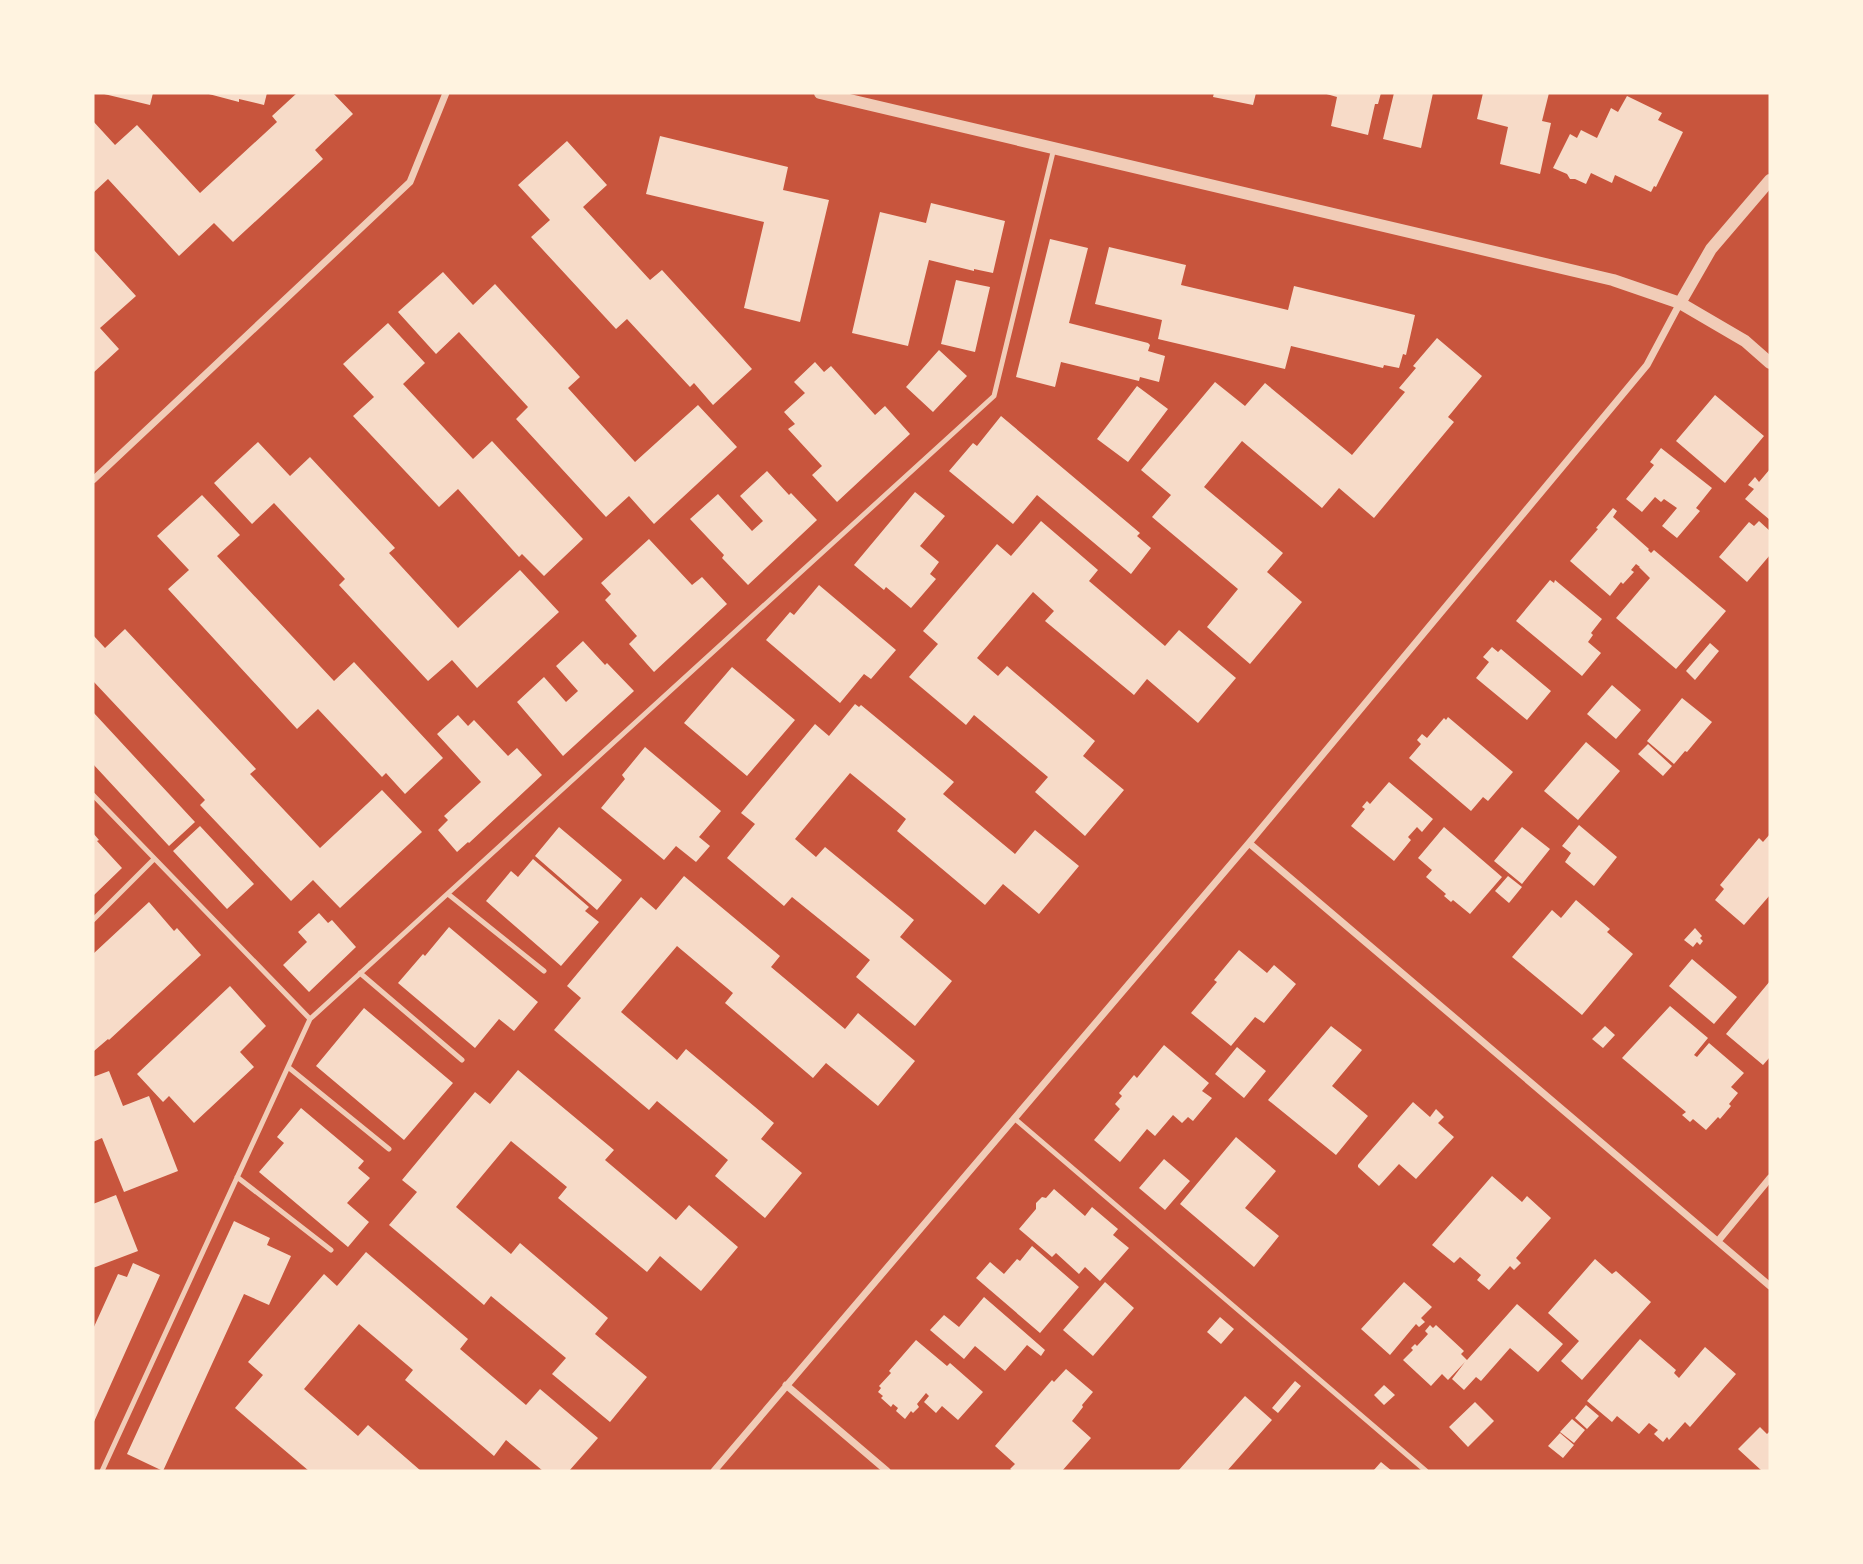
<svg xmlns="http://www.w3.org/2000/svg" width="1863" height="1564" font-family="'Public Sans',sans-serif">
<rect width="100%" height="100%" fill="#c8553d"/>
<path fill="#f7dbc8" d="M100,93H153L150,105Z
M205,93H267L264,105L239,99V102Z
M297,93H333L353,114L315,150L323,159L233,242L214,223L179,256L108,179L93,193V121L115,145L137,125L200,193L277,122L272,116Z
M1214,93H1256L1253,105L1213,97Z
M1323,93H1381L1378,104H1375L1368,135L1331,126L1337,97Z
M1394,93H1433L1421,148L1383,139Z
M1483,93H1549L1542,121L1551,123L1540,174L1500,164L1508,127L1477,119Z
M1627,96L1662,113L1658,120L1683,132L1656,187L1654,186L1651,192L1615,175L1612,183L1591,173L1586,184L1575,179H1570L1567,174L1553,168L1570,134L1577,138L1581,130L1597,138L1611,108L1618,112Z
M660,136L788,167L783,190L829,200L800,322L744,308L764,222L646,194Z
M567,141L607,185L583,207L650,280L662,270L752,369L713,405L694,383L690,387L627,319L616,329L531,237L550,220L518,185Z
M931,203L1005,221L993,273L974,269V271L929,260L908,346L852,333L880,212L926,223Z
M1050,239L1088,248L1069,323L1148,343L1150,345L1148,351L1165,356L1159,382L1140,377L1139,381L1061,362L1055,387L1016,377Z
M1109,247L1186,265L1181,285L1288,310L1294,286L1415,315L1406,355L1403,354L1399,368L1384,365L1383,368L1291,346L1285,369L1158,339L1162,320L1095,304Z
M93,249L136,296L100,328L119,349L93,373Z
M443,272L473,305L495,284L580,377L568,388L635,462L698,405L737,447L654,524L629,496L606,517L516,419L528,407L459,332L436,354L398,312Z
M956,280L990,287L975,352L941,344Z
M388,323L425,363L403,384L473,459L492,441L583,539L544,576L522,554L519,557L458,489L439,507L353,416L374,397L343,364Z
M1437,338L1482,376L1448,417L1454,422L1374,518L1339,488L1322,508L1242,441L1204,487L1283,553L1267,572L1302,602L1250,664L1207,627L1238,589L1152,517L1171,495L1141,470L1215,382L1245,406L1265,383L1352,455L1405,392L1399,388L1416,368L1413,366Z
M939,350L967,376L933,412L906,387Z
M815,362L824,372L831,366L875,415L885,406L910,434L837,502L812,475L822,466L788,429L795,424L784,412L805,393L794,382Z
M1137,386L1168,409L1128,462L1097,439Z
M1715,395L1764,436L1725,483L1676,441Z
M1001,416L1140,533L1137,536L1151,548L1131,574L1037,495L1013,524L949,471L973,443L977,446Z
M258,442L290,476L310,457L395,548L389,553L458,628L520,570L559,612L477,688L452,660L428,681L339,585L345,579L274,503L252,524L214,483Z
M1661,448L1712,488L1696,508L1700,511L1677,538L1662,526L1677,508L1664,499L1661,502L1655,497L1642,512L1626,499L1654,465L1650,462Z
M1770,469V520L1745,499L1754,489L1748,485L1755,477L1759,482Z
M767,471L789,495L791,493L817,520L748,585L722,558L724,555L690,519L718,494L752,531L763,521L740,496Z
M915,492L945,516L920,546L939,562L930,574L936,579L911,608L886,587L884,590L854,565Z
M202,495L240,535L217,556L334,681L354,662L443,758L405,794L386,773L382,777L318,709L297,729L168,589L189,570L157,536Z
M1613,508L1617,511L1613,517L1649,549L1648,550L1651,553L1654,550L1726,611L1676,669L1616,618L1650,578L1639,567H1640L1636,564L1631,570L1634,572L1623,584L1621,582L1610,596L1570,561L1598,529L1596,528Z
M1041,521L1098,570L1089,581L1165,646L1179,630L1236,678L1198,723L1147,679L1134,695L1045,621L1054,611L1033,592L977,658L998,676L1007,666L1095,741L1083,756L1124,790L1085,836L1035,792L1048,777L974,715L966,725L909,677L938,644L923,631L997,544L1011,556Z
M1759,521L1770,531V555L1747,582L1719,557L1749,522L1754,526Z
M649,539L692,585L702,577L727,604L654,672L629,644L637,636L605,600L611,594L601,583Z
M1550,580L1554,583L1555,580L1602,619L1591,633L1593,635L1588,642L1601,653L1582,676L1516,621Z
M819,585L896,650L871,679L864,674L840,703L766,640L790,612L794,615Z
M125,629L256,769L250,774L320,848L382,790L422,832L340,908L313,880L291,901L200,805L205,800L93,681V635L105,648Z
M583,641L605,665L607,663L634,691L563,756L517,702L544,677L566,702L578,691L556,666Z
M1710,643L1719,651L1695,680L1686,671Z
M1492,647L1498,652L1501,649L1551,691L1527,720L1476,678L1489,662L1483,657Z
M732,667L795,720L747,776L684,723Z
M1612,685L1641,710L1616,739L1587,714Z
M1682,698L1712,722L1687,752L1685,751L1674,764L1647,741Z
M855,704L859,707L861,705L954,782L943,794L1015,854L1035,830L1079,866L1039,914L1003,884L985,905L897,831L906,819L850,773L795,839L816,857L825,847L914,920L900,937L952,981L915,1026L856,977L870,960L792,897L784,906L727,858L755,824L741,813L815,724L829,736Z
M93,712L195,822L169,846L93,764Z
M458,715L468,726L474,720L508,756L517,748L542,775L469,843L468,842L457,852L438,830L448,820L444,816L481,782L437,734Z
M1448,717L1513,772L1488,801L1483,797L1471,811L1409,758L1421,744L1417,740L1422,734L1427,738L1444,718L1446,720Z
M1586,742L1620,771L1578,820L1544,791Z
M1648,744L1672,766L1663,776L1638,754Z
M645,747L721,811L699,837L710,846L696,862L676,846L664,860L601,808L625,779L622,775Z
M1389,782L1433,819L1422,832L1417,827L1408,837L1411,840L1394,861L1351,826L1365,809L1362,807L1367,801L1370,804Z
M1579,825L1617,857L1594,886L1565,862L1571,853L1562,846Z
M200,826L254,884L227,909L173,851Z
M559,827L622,880L597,910L535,856Z
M1444,827L1502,877L1470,914L1453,900L1451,902L1444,896L1446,894L1426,877L1432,870L1418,858Z
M1522,827L1550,849L1522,884L1494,861Z
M93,833L99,840L97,841L122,868L93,896Z
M1770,834V895L1744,925L1715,900L1724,889L1720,885L1759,838L1763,842Z
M533,859L589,907L585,911L599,922L561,966L486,901L511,871L518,877Z
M684,876L780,956L771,967L845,1029L858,1013L915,1061L878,1106L826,1063L813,1078L725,1003L733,993L677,946L621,1012L677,1060L686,1049L774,1123L761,1139L802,1173L765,1218L715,1176L728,1160L657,1101L649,1110L554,1030L581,998L567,986L641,897L656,910Z
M1508,876L1522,887L1509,903L1495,891Z
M1576,900L1610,929L1607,932L1633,954L1582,1015L1512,957L1552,910L1561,918Z
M149,902L174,931L177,928L201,955L109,1040L108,1039L94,1051L93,1049V954Z
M319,913L328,923L332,920L356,947L309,992L283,965L307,942L298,932Z
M449,927L538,1002L514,1031L499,1019L475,1048L398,983L423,954L425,956Z
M1695,928L1702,936L1700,938L1703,941L1700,945L1697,942L1693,947L1684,940Z
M1239,950L1267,973L1274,965L1296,984L1264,1023L1255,1017L1231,1046L1191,1013L1217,982L1214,980Z
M1692,959L1737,997L1714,1024L1669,986Z
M1770,981V1057L1763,1065L1726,1034Z
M230,986L266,1026L240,1052L254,1067L194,1123L169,1096L163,1102L137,1074Z
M1670,1006L1708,1038L1694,1055L1697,1057L1709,1043L1744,1073L1731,1087L1738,1093L1729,1104L1731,1106L1720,1119L1718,1117L1706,1130L1693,1119L1690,1122L1682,1115L1686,1112L1622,1058Z
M364,1008L453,1083L404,1140L316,1066Z
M1331,1026L1362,1050L1332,1086L1368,1116L1336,1155L1268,1100Z
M1605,1026L1615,1035L1603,1048L1592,1039Z
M1164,1045L1209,1083L1202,1091L1212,1098L1193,1121L1188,1117L1182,1123L1173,1115L1155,1136L1147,1129L1120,1162L1094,1140L1120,1109L1115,1104L1122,1096L1119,1093L1134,1075L1137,1078Z
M1237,1047L1266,1071L1244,1098L1215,1074Z
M518,1070L614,1150L605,1160L676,1220L689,1205L738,1247L701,1291L660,1256L647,1272L558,1198L567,1187L511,1141L456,1207L511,1254L520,1243L608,1318L595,1334L647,1377L610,1422L552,1374L566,1358L491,1296L484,1305L389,1225L417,1192L402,1180L475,1092L490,1104Z
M109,1071L123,1106L149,1096L178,1171L124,1192L102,1138L93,1142V1077Z
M1413,1102L1430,1117L1436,1109L1444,1117L1438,1123L1454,1137L1416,1179L1399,1164L1379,1186L1358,1167V1165Z
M301,1108L364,1161L358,1168L370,1178L347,1203L369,1222L348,1247L259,1172L284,1143L277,1137Z
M1236,1137L1276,1171L1245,1208L1279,1236L1254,1267L1180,1204Z
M1164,1159L1190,1181L1165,1210L1139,1188Z
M1492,1176L1522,1202L1527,1196L1551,1218L1516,1258L1521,1263L1514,1270L1510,1266L1489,1290L1477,1280L1481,1275L1460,1257L1454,1263L1432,1245Z
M1054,1189L1085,1216L1092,1207L1118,1229L1113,1235L1129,1248L1100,1281L1085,1267L1079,1274L1056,1253L1052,1257L1019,1229L1036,1209V1203L1042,1197L1046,1198Z
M116,1195L138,1251L93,1268V1204Z
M234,1221L270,1238L267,1245L291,1256L269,1305L244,1294L163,1471L127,1454Z
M1032,1246L1079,1287L1040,1333L976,1278L990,1262L1004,1274L1017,1259L1020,1261Z
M366,1252L468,1339L460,1349L526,1405L540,1389L598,1438L569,1471H543L506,1440L494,1456L405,1380L413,1370L359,1324L304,1389L358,1436L368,1425L421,1471H309L235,1408L263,1375L248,1362L324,1274L337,1286Z
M1595,1259L1612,1274L1616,1271L1651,1302L1582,1380L1561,1361L1579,1341L1548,1313Z
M133,1263L160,1275L93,1424V1329L118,1274L127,1277Z
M1105,1282L1134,1308L1093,1356L1063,1330Z
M1404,1282L1432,1307L1421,1318L1425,1322L1419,1327L1416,1324L1390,1355L1361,1329Z
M984,1297L1045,1350L1041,1356L1027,1345L1005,1371L975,1346L964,1359L930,1330L944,1315L959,1327Z
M1517,1304L1563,1344L1538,1372L1510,1348L1481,1381L1476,1377L1464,1390L1452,1379L1465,1362L1448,1380L1442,1374L1431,1386L1403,1360L1413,1350L1411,1348L1415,1344L1417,1346L1428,1334L1425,1331L1430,1325L1433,1328L1436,1325L1464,1351L1461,1354L1467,1360Z
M1220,1317L1234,1329L1221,1344L1207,1332Z
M1640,1339L1676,1370L1674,1373L1679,1378L1705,1347L1736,1374L1690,1427L1685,1422L1669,1440L1667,1437L1663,1442L1654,1434L1658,1430L1649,1423L1639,1434L1617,1416L1612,1422L1587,1401Z
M916,1340L947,1366L950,1363L983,1392L958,1420L942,1406L936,1413L924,1402L929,1396L926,1393L917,1404L919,1407L913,1413L911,1411L905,1419L896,1411L898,1408L893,1404L891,1407L881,1398L883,1396L878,1392L881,1388L879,1386L891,1373L889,1371Z
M1066,1369L1093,1392L1082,1405L1083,1407L1072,1421L1091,1438L1062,1471H1013L1010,1469L1015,1464L995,1446L1052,1380L1054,1382Z
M1295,1381L1301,1386L1278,1413L1272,1408Z
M1384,1385L1395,1395L1384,1405L1374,1395Z
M1245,1396L1272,1420L1227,1471H1178Z
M1475,1402L1494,1421L1468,1447L1449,1427Z
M1586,1405L1599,1416L1587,1429L1575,1418Z
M1572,1419L1585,1430L1574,1443L1560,1432Z
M1760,1427L1767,1434L1770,1431V1471H1762L1738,1449Z
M1560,1433L1574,1445L1563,1458L1548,1446Z
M1381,1462L1392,1471H1373Z"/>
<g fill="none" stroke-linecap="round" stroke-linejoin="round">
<path stroke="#f1ccb7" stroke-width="5" d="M93,795L310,1019
M448,894L544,971
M93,920L154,859
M360,973L462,1060
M288,1067L389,1149
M1014,1118L1426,1471
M237,1177L331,1250
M102,1471L310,1019L994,396L1054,148"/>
<path stroke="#f1ccb7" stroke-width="7" d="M93,480L410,182L446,93
M1249,843L1770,1286
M1718,1241L1770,1178
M786,1385L887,1471
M714,1471L1249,843L1647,365L1680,303"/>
<path stroke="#f1ccb7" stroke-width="12" d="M820,93L1613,280L1680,303L1745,341L1770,363
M1680,303L1711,249L1770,180"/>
</g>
<rect width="1863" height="1564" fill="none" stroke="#fff3e0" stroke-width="189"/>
</svg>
